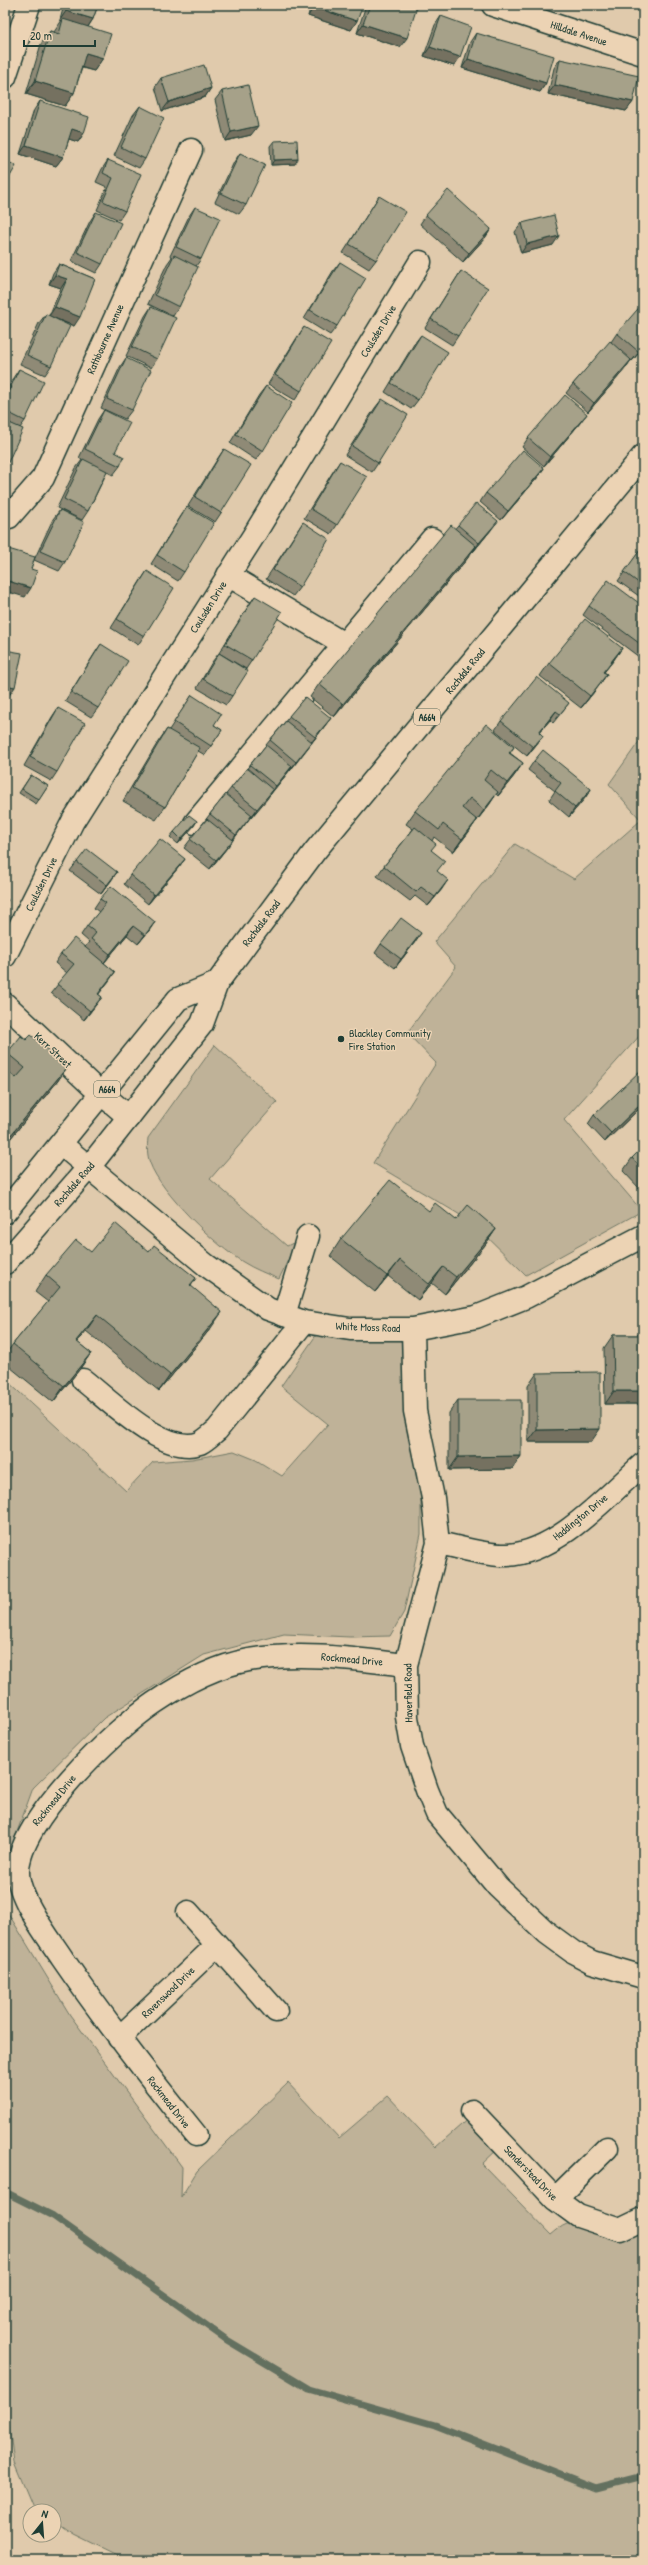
<svg xmlns="http://www.w3.org/2000/svg" width="648" height="2565" font-family="'Patrick Hand',sans-serif">
<rect width="100%" height="100%" fill="#e0caac"/>
<filter id="ink" filterUnits="userSpaceOnUse"><feTurbulence type="fractalNoise" baseFrequency=".025" numOctaves="2"/><feDisplacementMap in="SourceGraphic" scale="8" xChannelSelector="R" yChannelSelector="G"/><feConvolveMatrix kernelMatrix="1 2 1 2 8 2 1 2 1" color-interpolation-filters="sRGB"/></filter>
<g filter="url(#ink)">
<path fill="#bfb298" stroke="#6f7866" d="M643,736V1032L564,1120L642,1211L526,1275L472,1222L373,1163L436,1063L407,1033L456,967L434,942L515,844L574,879L641,820L609,784Z
M215,1045L277,1102L210,1179L287,1246L297,1241L279,1279C267,1274 254,1269 243,1262C217,1247 160,1192 150,1163C147,1155 147,1147 148,1138Z
M321,1328L407,1338L404,1415L421,1497V1534L404,1612L390,1636L350,1637L284,1634L204,1655L104,1718L33,1788L5,1865V1379L126,1491L153,1462L192,1459L234,1451L256,1460L282,1476L328,1424L281,1386Z
M5,1908L70,2015L182,2167L181,2197L197,2171L288,2083L339,2138L388,2096L436,2147L470,2117L499,2148L482,2164L551,2235C556,2231 561,2226 567,2224C576,2222 584,2231 593,2233C608,2238 628,2238 643,2232V2560H127L74,2534L54,2520V2511H41L32,2505L14,2462L9,2427L5,2418Z"/>
<g fill="none" stroke-linecap="round" stroke-linejoin="round">
<path stroke="#636f5f" stroke-width="7" d="M5,2192L53,2216L227,2340L309,2389L435,2425L596,2488L643,2476"/>
<g stroke="#1f3d34" stroke-width="25">
<path id="minor" d="M493,5L643,54
M5,77L29,5
M5,517H9L43,478L191,150
M228,575L344,644
M195,823L432,539
M5,956L73,821L254,535L420,262
M5,1004L90,1084L129,1117
M62,1145L206,1265L268,1309L304,1322L350,1329H413L476,1317L526,1297L643,1236
M284,1315L308,1236
M413,1329L415,1411L433,1498L438,1543L406,1665L407,1717L412,1746L427,1790L437,1814L498,1887L547,1933L573,1952L592,1962L643,1977
M83,1380C110,1401 164,1456 200,1443C206,1440 212,1434 217,1430L304,1322
M438,1543C459,1547 487,1556 507,1555C557,1553 607,1496 643,1464
M188,1912L276,2011
M119,2038L216,1946
M472,2111L555,2199L578,2216L620,2230L643,2219
M196,2135C149,2077 104,2019 62,1958C48,1937 18,1898 18,1872C17,1822 114,1730 154,1703C182,1684 215,1666 249,1660C301,1651 355,1659 406,1665
M555,2199L607,2148"/>
</g>
<g stroke="#1f3d34" stroke-width="25">
<path id="major" d="M5,1212L178,999L217,983
M5,1263L90,1166L202,1024L217,983L315,851L643,456"/>
</g>
<use href="#minor" stroke="#ecd3b4" stroke-width="22"/>
<use href="#major" stroke="#ecd3b4" stroke-width="22"/>
</g>
<path fill="#8f8a76" stroke="#1f3d34" d="M64,5H98L93,19L88,27L103,58L94,71L82,68L74,93L65,106L26,94L41,44L50,31L54,32L62,20H60Z
M311,5H363L351,30L308,16Z
M366,5H412L400,47L357,33Z
M441,16L454,66L424,56L435,25Z
M476,33L546,83L540,92L462,68L470,42Z
M560,59L633,102L626,111L548,94L554,68Z
M161,78L211,88L205,97L162,111L155,87Z
M222,91L251,135L225,141L215,100Z
M40,101L84,133L78,142L69,139L63,157L56,166L20,154L34,110Z
M140,106L145,159L139,168L114,156L133,115Z
M274,141L295,164L271,165L270,146Z
M240,153L246,205L239,214L215,202L234,162Z
M108,160L125,211L119,220L97,210L107,187L96,182L102,169Z
M379,196L376,260L369,269L343,253Z
M195,207L201,259L196,266L179,307L173,316L148,304L167,264L172,257L170,256L189,216Z
M96,212L102,264L96,273L71,261L90,221Z
M426,215L491,229L485,238L463,262L420,224Z
M522,223L553,245L521,253L515,232Z
M340,262L337,326L330,335L304,319L333,271Z
M59,264L95,279L74,326L55,319L51,366L45,375L20,364L39,323L46,314L49,316L61,288L49,284L53,273Z
M461,271L458,336L452,345L425,328Z
M151,307L157,359L151,368L126,356L145,316Z
M304,327L301,391L295,400L268,384L298,336Z
M617,333L643,348L632,361L631,360L625,369L588,412L566,393L573,384L611,342Z
M421,335L418,400L411,409L385,392L414,344Z
M126,358L132,410L125,419L101,408L120,367Z
M19,369L25,421L20,428L5,469V395L13,378Z
M266,386L263,451L256,460L230,443L259,395Z
M382,399L378,463L372,472L345,455L375,408Z
M104,410L120,466L113,475L107,472L88,511L82,520L57,508L76,468L82,460L79,458L98,419Z
M580,423L544,466L522,447L528,438Z
M224,449L221,513L215,522L188,506L218,458Z
M340,461L337,525L331,534L304,518L334,470Z
M544,468L538,477L501,520L480,502L486,493Z
M187,507L184,572L178,581L151,564L181,516Z
M60,510L65,562L59,571L34,560L53,519Z
M303,522L300,587L293,596L266,579Z
M458,525L491,530L473,552L472,551L467,559L334,717L310,697L319,684Z
M643,546V599L618,581Z
M147,571L144,636L138,645L111,628L141,580Z
M255,596L252,660L246,669L219,653L249,605Z
M589,606H643V651L639,657L583,615Z
M101,644L98,708L91,717L65,701L95,653Z
M622,648L613,661L604,672L607,674L598,687L581,708L540,676L549,663Z
M219,653L232,696L226,705L197,688L212,662Z
M192,695L214,725L222,730L205,755L198,751L165,807L156,820L123,801L158,742L167,729L169,730Z
M305,697L324,727L286,775L250,818L226,849L210,869L184,848L210,814L266,745Z
M569,703L553,723L550,720L539,733L543,736L527,756L495,730L501,721Z
M58,708L57,772L51,781L24,766L52,717Z
M514,747L510,753L523,763L514,776L498,796L496,794L489,805L477,820L468,833L453,852L434,837L432,841L431,851L442,889L428,906L415,896L410,901L377,876L384,866L413,829L406,824L415,811Z
M534,761L591,789L585,798L569,817L549,800L555,791L528,770Z
M31,775L48,786L36,804L19,793Z
M197,821L178,844L170,837L174,832Z
M185,859L178,868L148,904L124,884L130,875Z
M77,862L117,872L101,894L70,871Z
M100,899L155,922L138,944L127,935L104,963L115,972L98,994L102,997L84,1020L51,993L67,973L55,963L61,954L85,947L89,942L81,935L87,926L99,912L94,908Z
M415,942L395,968L375,953L381,944Z
M26,1040L68,1066L57,1082L5,1145V1056L7,1053Z
M643,1105L605,1142L588,1124L594,1115Z
M643,1147V1186L640,1189L623,1171L632,1158Z
M429,1211L456,1220L496,1229L485,1245L445,1294L432,1283L418,1300L388,1276L375,1292L330,1256L341,1239Z
M91,1252H149L196,1278L191,1286L211,1328L159,1391L86,1331L77,1342L91,1353L79,1370L53,1402L5,1363V1355L13,1344L48,1302L35,1292L46,1275Z
M613,1335H643V1404H605L604,1348Z
M537,1373L591,1442H528V1386Z
M458,1400L521,1456L512,1469L449,1470V1413Z"/>
<path fill="#747160" stroke="#1f3d34" d="M280,5H301L297,11Z
M314,7L357,21L351,30L308,16Z
M66,11L93,19L87,28L60,20Z
M363,24L407,38L400,47L357,33Z
M430,47L460,57L454,66L424,56Z
M86,53L103,58L94,71L77,66Z
M468,59L546,83L540,92L462,68Z
M35,81L74,93L65,106L26,94Z
M555,85L633,102L626,111L548,94Z
M211,88L205,97L162,111L169,102Z
M258,126L251,135L225,141L231,132Z
M72,129L84,133L78,142L66,138Z
M26,145L63,157L56,166L20,154Z
M298,159L295,164L271,165L274,160Z
M491,229L485,238L463,262L469,253Z
M559,236L553,245L521,253L527,244Z
M55,275L67,279L61,288L49,284Z
M55,307L80,317L74,326L49,316Z
M643,347V348L632,361L639,352Z
M631,360L625,369L588,412L594,403Z
M587,414L580,423L544,466L550,457Z
M544,468L538,477L501,520L508,511Z
M498,521L491,530L473,552L479,543Z
M476,546L467,559L334,717L343,704Z
M5,580L31,588L25,597L5,591Z
M622,648L613,661L594,685L603,672Z
M607,674L598,687L581,708L590,696Z
M5,685L15,687L6,700L5,699Z
M556,711L550,720L532,741L539,732Z
M331,718L324,727L290,771L296,762Z
M543,736L536,745L527,756L533,747Z
M523,763L514,776L498,796L507,783Z
M292,766L286,775L270,795L276,786Z
M591,789L585,798L569,817L575,808Z
M273,790L267,799L251,818L257,809Z
M498,792L489,805L475,823L484,810Z
M252,815L226,849L210,869L216,860Z
M477,820L468,833L453,852L462,839Z
M197,821L194,826L178,844L181,839Z
M185,859L178,868L148,904L154,895Z
M117,872L111,881L101,894L107,885Z
M448,880L442,889L428,906L435,897Z
M155,922L149,931L138,944L145,935Z
M133,926L127,935L104,963L110,954Z
M421,933L415,942L395,968L401,959Z
M115,972L109,981L92,1003L98,994Z
M102,997L95,1006L84,1020L90,1011Z
M68,1066L57,1082L5,1145V1142Z
M643,1102V1105L605,1142L611,1133Z
M496,1229L485,1245L445,1294L456,1277Z
M400,1260L388,1276L375,1292L387,1276Z
M443,1267L432,1283L418,1300L429,1284Z
M222,1312L211,1328L159,1391L170,1375Z
M97,1315L86,1331L64,1357L76,1341Z
M91,1353L79,1370L53,1402L64,1386Z
M614,1391H643V1404H605Z
M600,1429L591,1442H528L537,1430Z
M521,1456L512,1469L449,1470L458,1457Z"/>
<path fill="#a6a189" stroke="#1f3d34" d="M68,5H98L93,19L66,11Z
M315,5H363L357,21L314,7Z
M370,5H412L417,7L407,38L363,24Z
M441,16L471,27L460,57L430,47Z
M63,19L111,34L103,58L86,53L74,93L35,81L50,31L59,34Z
M476,33L554,56L546,83L468,59Z
M560,59L639,76L633,102L555,85Z
M204,65L211,88L169,102L161,78Z
M248,85L258,126L231,132L222,91Z
M40,101L89,117L84,133L72,129L63,157L26,145Z
M140,106L164,118L145,159L121,147Z
M297,140L298,159L274,160V141Z
M240,153L265,165L246,205L221,193Z
M5,160L16,166L5,185Z
M108,160L141,174L125,211L103,201L113,178L103,173Z
M448,190L491,229L469,253L426,215Z
M379,196L406,212L376,260L349,244Z
M195,207L220,218L201,259L176,247Z
M96,212L121,223L102,264L77,252Z
M554,215L559,236L527,244L522,223Z
M174,255L198,267L179,307L155,295Z
M340,262L366,278L337,326L310,310Z
M59,264L95,279L80,317L55,307L67,279L55,275Z
M461,271L488,288L458,336L431,319Z
M643,303V347L639,352L617,333Z
M151,307L176,318L157,359L132,347Z
M46,314L70,326L51,366L27,355Z
M304,327L331,343L301,391L275,375Z
M421,335L448,352L418,400L391,383Z
M610,341L631,360L594,403L573,384Z
M126,358L151,370L132,410L107,399Z
M19,369L44,381L25,421L5,411V399Z
M266,386L292,403L263,451L236,434Z
M565,395L587,414L550,457L528,438Z
M382,399L408,415L378,463L352,446Z
M104,410L130,423L115,452L124,457L120,466L85,449Z
M5,421L23,429L5,469Z
M224,449L251,465L221,513L195,497Z
M523,450L544,468L508,511L486,493Z
M83,459L107,471L88,511L64,499Z
M340,461L367,477L337,525L311,509Z
M476,503L498,521L479,543L458,525Z
M187,507L214,523L184,572L157,555Z
M60,510L84,522L65,562L40,551Z
M303,522L329,539L300,587L273,570Z
M451,525L476,546L343,704L319,684Z
M643,546V586L624,572Z
M5,548L35,557L31,569L37,571L31,588L5,580Z
M147,571L174,588L144,636L117,619Z
M608,580L643,606V646L589,606Z
M255,596L282,612L252,660L225,644Z
M585,619L622,648L603,672L607,674L590,696L549,663Z
M101,644L128,661L98,708L71,692Z
M5,650L22,653L15,687L5,685Z
M219,653L248,671L232,696L203,679Z
M537,677L569,703L560,714L556,711L539,732L543,736L533,747L501,721Z
M192,695L221,714L214,725L222,730L211,746L174,722Z
M305,697L331,718L315,737L289,716Z
M58,708L85,723L57,772L30,757Z
M286,721L312,742L296,762L270,740Z
M486,724L514,747L509,753L523,763L507,783L491,770L484,780L498,792L484,810L470,798L462,808L477,820L462,839L443,824L439,830L415,811Z
M167,729L200,748L165,807L132,788Z
M266,745L292,766L276,786L250,765Z
M543,750L591,789L575,808L555,791L561,783L534,761Z
M247,768L273,790L257,809L231,788Z
M31,775L48,786L39,800L22,789Z
M226,794L252,815L236,835L210,814Z
M189,815L197,821L181,839L174,832Z
M207,819L233,840L216,860L190,839Z
M415,827L436,844L431,850L445,861L437,871L448,880L435,897L421,887L416,892L384,866Z
M160,839L185,859L154,895L130,875Z
M87,849L117,872L107,885L77,862Z
M111,886L155,922L145,935L133,926L110,954L91,939L96,933L87,926L106,903L100,899Z
M5,897L8,900L5,904Z
M401,918L421,933L401,959L381,944Z
M74,938L115,972L98,994L102,997L90,1011L57,984L74,964L61,954Z
M31,1035L68,1066L5,1142V1069L16,1078L25,1068L7,1053L21,1036L26,1040Z
M643,1068V1102L611,1133L594,1115Z
M643,1147V1170L632,1158Z
M390,1180L429,1211L435,1203L456,1220L468,1205L496,1229L456,1277L443,1267L429,1284L400,1260L387,1276L341,1239Z
M115,1223L149,1252L154,1245L196,1278L190,1285L222,1312L170,1375L97,1315L76,1341L91,1353L64,1386L13,1344L60,1287L46,1275L76,1240L91,1252Z
M613,1335H643V1391H614Z
M600,1372V1429L537,1430V1373Z
M458,1400H521V1456L458,1457Z"/>
</g>
<circle fill="#1f3d34" stroke="#ecd3b4" stroke-width="1.5" cx="341" cy="1039" r="4"/>
<g text-anchor="middle" stroke-width="3" stroke-linejoin="round" paint-order="stroke">
<g fill="#ecd3b4" stroke="#5c6a5a" stroke-width="1">
<rect x="414" y="709" width="26" height="16" rx="3"/>
<rect x="94" y="1081" width="26" height="16" rx="3"/>
</g>
<g font-size="10" font-weight="bold" fill="#1f3d34">
<text x="427" y="721">A664</text>
<text x="107" y="1093">A664</text>
</g>
<g font-size="11" fill="#1f3d34" stroke="#ecd3b4">
<text transform="translate(579 33) rotate(18)" y="4">Hilldale Avenue</text>
<text transform="translate(378 331) rotate(-59)" y="4">Coulsden Drive</text>
<text transform="translate(105 339) rotate(-66)" y="4">Rathbourne Avenue</text>
<text transform="translate(208 607) rotate(-58)" y="4">Coulsden Drive</text>
<text transform="translate(465 671) rotate(-51)" y="4">Rochdale Road</text>
<text transform="translate(41 884) rotate(-64)" y="4">Coulsden Drive</text>
<text transform="translate(261 923) rotate(-53)" y="4">Rochdale Road</text>
<text transform="translate(53 1050) rotate(43)" y="4">Kerr Street</text>
<text transform="translate(74 1184) rotate(-49)" y="4">Rochdale Road</text>
<text transform="translate(368 1327) rotate(2)" y="4">White Moss Road</text>
<text transform="translate(580 1517) rotate(-39)" y="4">Haddington Drive</text>
<text transform="translate(352 1659) rotate(5)" y="4">Rockmead Drive</text>
<text transform="translate(408 1693) rotate(-91)" y="4">Haverfield Road</text>
<text transform="translate(54 1800) rotate(-51)" y="4">Rockmead Drive</text>
<text transform="translate(168 1992) rotate(-44)" y="4">Ravenswood Drive</text>
<text transform="translate(169 2102) rotate(52)" y="4">Rockmead Drive</text>
<text transform="translate(531 2173) rotate(46)" y="4">Sanderstead Drive</text>
</g>
<g font-size="11" fill="#1f3d34" stroke="#ecd3b4" text-anchor="start">
<text x="349" y="1037">Blackley Community<tspan x="349" dy="13">Fire Station</tspan></text>
</g>
</g>
<rect width="648" height="2565" fill="none" stroke="#ecd3b4" stroke-width="20"/>
<rect x="10" y="10" width="628" height="2545" fill="none" stroke="#1f3d34" stroke-width="1.5" filter="url(#ink)"/>
<g transform="translate(42 2523) rotate(17)"><circle r="19" fill="#ecd3b4" stroke="#9a9781"/>
<path d="M0-3L7 15L0 10L-7 15Z" fill="#1f3d34"/>
<text y="-6" font-size="11" font-weight="bold" text-anchor="middle" fill="#1f3d34">N</text>
</g>
<path d="M24 40v6h71v-6" fill="none" stroke="#1f3d34" stroke-width="2"/>
<text x="30" y="40" font-size="12" fill="#1f3d34" stroke="#ecd3b4" stroke-width="3" paint-order="stroke">20 m</text>
</svg>
